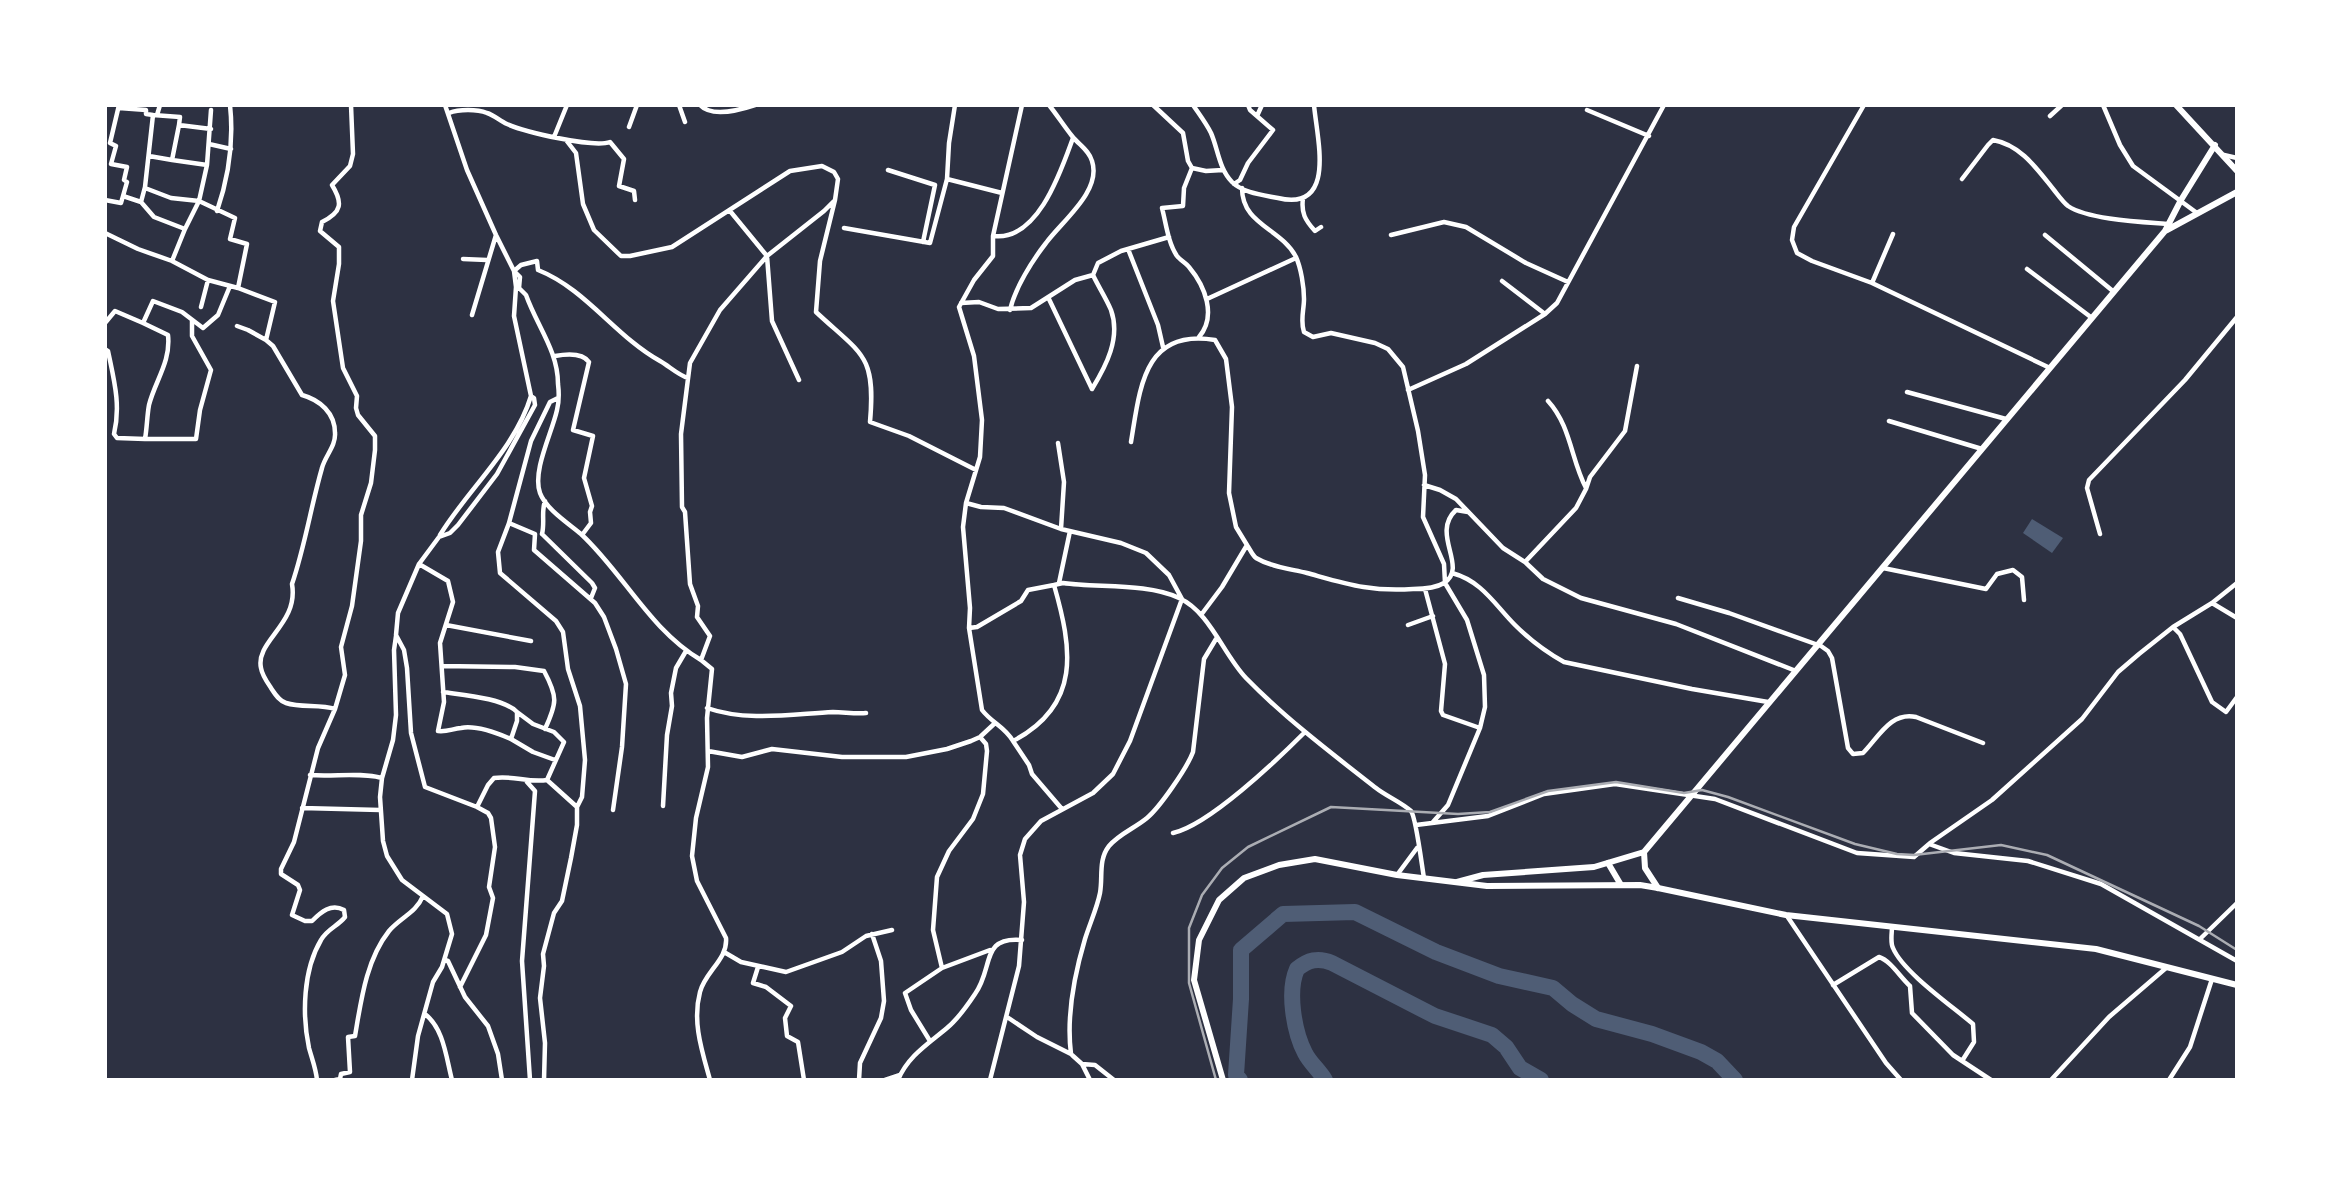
<svg xmlns="http://www.w3.org/2000/svg" width="2342" height="1185" font-family="Raleway,sans-serif">
<rect width="100%" height="100%" fill="#2d3142"/>
<path fill="#4f5d75" d="M2032,519L2063,538L2052,553L2023,533Z"/>
<g fill="none" stroke-linecap="round" stroke-linejoin="round">
<path stroke="#4f5d75" stroke-width="16" d="M1240,1080L1236,1075L1241,999V950L1283,914L1355,912L1436,952L1499,976L1553,988L1572,1004L1596,1019L1652,1034L1701,1052L1717,1061L1735,1080
M1325,1080C1319,1070 1310,1063 1305,1053C1294,1032 1287,991 1297,969C1308,960 1318,957 1332,963L1435,1016L1492,1035L1506,1047L1520,1068L1541,1080"/>
<path stroke="#fff" stroke-width="4.5" d="M445,105L467,170L496,235L514,271L520,277L519,288L526,295C537,326 558,351 558,384C559,392 559,402 557,410C552,433 532,471 540,493C546,509 568,523 581,534C624,574 650,630 701,660
M679,105L685,122
M700,105C712,118 740,110 755,105
M1153,105L1183,133L1188,161L1192,168L1206,171L1223,170
M1193,105C1199,114 1206,123 1211,133C1218,149 1219,169 1232,182C1243,193 1263,195 1278,198C1337,212 1317,139 1314,105
M1864,105L1794,227L1792,240L1797,253L1812,261L1872,283L2050,368
M2103,105L2120,145L2133,166L2197,213
M119,108L146,110V114L153,115L145,187L141,202L123,196L127,182L124,180L127,167L111,164L116,146L110,143L119,105
M1587,110L1649,136
M449,113C459,109 477,109 487,113C494,115 500,121 507,124C525,132 593,148 610,142L624,159L619,186L634,191L635,200
M153,115L180,117L179,125L211,129
M157,115L160,105
M1257,116L1262,105
M2050,116L2062,105
M629,127L637,105
M554,137L567,105
M566,140L576,153L583,204L594,230L621,256H630L672,247L790,171L822,166L834,172L838,179L835,200L824,211L767,256L720,310L690,363L681,434L682,507L685,512L690,584L698,606L697,617L710,636L701,660L712,669L707,718L708,767L696,818L692,856L697,881L726,938C728,959 705,972 700,992C692,1022 702,1051 710,1080
M209,144L231,149
M2224,155L2237,158
M149,156L172,160L179,125
M172,160L207,165L211,110
M1192,168L1184,188L1183,206L1162,208C1166,223 1168,243 1177,256C1180,260 1186,263 1189,267C1205,286 1217,316 1199,337
M888,170L935,185L923,242
M947,179L1002,193
M1962,179L1988,145L1993,140C2021,145 2037,169 2054,190C2058,195 2063,202 2068,206C2089,220 2144,222 2169,224
M1234,184L1240,180L1248,163L1273,130L1250,110L1248,105
M145,188L171,198L199,201L207,165
M1242,188C1242,225 1281,228 1296,257C1301,268 1304,287 1304,299C1304,310 1300,321 1304,332L1313,337L1331,333L1375,343L1388,349L1403,367L1418,431L1425,475L1423,517L1444,564L1445,583L1467,620L1484,675L1485,707L1480,728L1448,805L1433,822
M1303,198C1301,213 1305,220 1315,231L1321,227
M105,200L121,203L123,196
M835,200L820,261L816,312C862,355 876,354 870,422L909,436L976,470
M141,202L154,217L185,229L199,201L235,218L230,239L247,244L238,288L208,280L201,307
M217,211C229,176 234,142 230,105
M730,211L767,256L772,321L799,380
M844,228L930,243L947,179L949,143L955,105
M105,233L138,249L172,261L185,229
M1391,235L1444,222L1466,227L1526,263L1568,282
M2045,235L2114,292
M994,236C1038,241 1061,171 1073,138
M1128,249L1158,325L1163,347
M463,259L487,260
M172,261L208,280
M2027,269L2092,318
M514,271L521,265L537,261L538,270C586,289 615,336 660,361C669,366 678,375 688,378
M1502,281L1545,314
M1872,283L1893,234
M1048,297L1092,389
M1207,299L1296,258
M961,303L979,302L998,309L1031,308L1075,280L1093,275L1098,263L1121,251L1169,237
M1010,310C1015,288 1032,261 1046,243C1062,221 1102,191 1092,161C1089,150 1079,145 1072,136C1064,126 1057,115 1049,105
M472,315L496,235
M105,323L115,311L143,323L153,301L182,312L203,328L218,315L230,286
M237,326L248,330L266,340L275,302L238,288
M266,340L273,346L302,395C320,400 335,413 335,433C336,446 325,456 322,468C311,506 305,546 292,584C299,624 255,641 261,668C262,675 267,682 271,688C275,694 279,701 286,703C301,708 320,704 335,709
M105,349L108,351C114,380 121,405 114,434L117,438L145,439C147,428 147,416 149,405C155,381 171,362 168,335L143,323
M555,356C566,354 582,352 589,362L573,430L593,436L584,478L592,506L590,512L591,523L582,535
M1092,389C1106,366 1121,338 1111,310C1106,298 1098,286 1093,275
M1408,390L1466,364L1545,314L1557,303L1664,105
M1907,392L2006,419
M1548,401C1571,426 1571,460 1586,488
M1889,421L1982,449
M145,439H196L200,410L211,370L192,336V320
M1131,442C1140,389 1143,328 1215,340L1226,359L1232,407L1229,493L1236,527L1247,545L1222,587L1201,615
M1058,443L1064,482L1061,529
M1424,485L1440,490L1456,499L1503,548L1525,562L1543,579L1581,598L1676,624L1796,671
M966,503L981,507L1004,508L1061,529L1121,543L1146,553L1169,575L1182,599L1130,741L1113,774L1093,793L1041,821L1025,839L1020,855L1024,902L1019,966L990,1080
M509,523L535,534L534,550L595,603L604,617L616,649L626,684L622,747L613,810
M542,534L592,583L595,588L591,598
M542,534C545,522 541,512 545,501
M2100,534L2087,488L2089,480L2185,380L2237,317
M440,535C468,489 515,449 531,396
M1247,545C1250,549 1252,555 1256,558C1271,567 1291,569 1307,573C1347,584 1370,592 1413,589C1422,589 1436,588 1444,583C1469,567 1430,534 1456,510L1468,512
M1525,562L1576,508L1586,489L1590,477L1625,431L1637,366
M419,564L398,613L396,635L404,650L407,668L411,733L425,787L477,807L488,785L494,778C513,775 528,783 547,780L564,742L554,732L533,724L517,712V721L511,739C497,733 475,725 461,728C452,729 447,732 438,731L444,702L440,643L453,602L448,581L419,564L439,537L450,533L458,525L497,474L535,405L534,398L531,396L514,316L516,287L514,271
M1883,568L1986,589L1997,574L2013,570L2022,577L2024,600
M1452,573C1482,581 1495,605 1515,625C1530,640 1546,652 1564,662L1692,689L1768,702
M1059,583L1070,531
M1054,585L1063,583C1098,588 1147,583 1179,598C1210,612 1223,654 1246,678C1285,718 1331,753 1376,788C1386,796 1401,802 1411,811C1416,817 1422,867 1424,878
M1425,589L1445,664L1441,711L1443,715L1480,728
M1678,598L1729,613L1821,646L1828,651L1832,658L1848,748L1853,754L1863,753C1878,738 1891,711 1916,717L1983,743
M2212,603L2237,618
M446,625L531,641
M1408,625L1433,616
M2173,627L2180,634L2212,702L2226,712L2237,697
M969,628L970,608L963,527L966,503L980,457L982,420L974,356L959,307L974,280L993,256V236L1022,105
M396,636L394,650L396,715L393,740L382,778L380,797L383,841L387,856L402,880L447,914L452,934L442,967L433,982L418,1036L412,1080
M442,666L515,667L544,671C558,697 557,703 545,729
M443,692C463,695 503,698 517,712
M707,708C747,722 792,714 833,712C844,712 855,714 866,713
M511,739L533,752L555,760
M1013,741C1005,727 992,723 982,710L969,628L977,627L1021,601L1028,590L1054,585C1072,648 1082,705 1013,741L1029,765L1032,774L1062,809
M708,751L742,757L772,749L842,757H906L947,749L971,741L980,737L994,724
M310,775C334,777 359,772 382,778
M547,780L577,807
M527,782L535,791L522,961L530,1080
M663,806L667,735L672,706L671,693L676,668L686,651
M302,808L380,810
M1416,825L1488,816L1544,794L1615,784L1715,799L1857,853L1914,857L1929,844L1954,853L2028,861L2101,884L2237,961
M1173,833C1209,825 1277,760 1305,732
M1930,843L1992,800L2082,719L2118,672L2139,654L2173,627L2212,603L2237,583
M1397,875L1417,848
M1787,916L1886,1063L1901,1080
M1892,927C1892,933 1890,942 1893,948C1903,972 1952,1006 1973,1024L1974,1042L1962,1061
M2200,939L2237,903
M724,952L741,962L786,972L842,952L866,936L892,930
M445,960L448,961L465,997L488,1026L498,1054L502,1080
M758,967L753,983L766,987L791,1006L785,1018L787,1036L798,1042L804,1080
M942,968L990,950
M1833,985L1879,957C1891,961 1900,977 1910,986L1912,1013L1953,1055L1991,1080
M460,987L486,935L493,898L489,887L495,847L491,818L488,813L477,807
M425,1014C444,1029 446,1057 452,1080
M1007,1017L1037,1037L1071,1054C1066,1015 1074,976 1085,939C1090,923 1097,908 1100,893C1103,877 1098,860 1109,846C1119,834 1135,828 1147,818C1160,807 1187,768 1193,752L1204,659L1216,639
M930,1041L911,1010L905,993L942,968L933,930L937,877L949,851L973,819L983,794L987,751L986,744L980,737
M1072,1055L1082,1064L1095,1065L1114,1080
M1082,1064L1090,1080
M317,1080C316,1069 312,1059 309,1048C302,1015 303,970 321,940C327,929 338,926 345,917L344,910C331,903 321,912 312,921H305L292,915L300,890L298,885L281,874V869L294,842L318,748L335,709L345,675L341,647L352,606L361,541V515L371,483L375,450V436L358,415L356,408L357,396L343,368L333,301L339,264V247L320,231L322,222C342,212 343,203 332,185L350,166L353,154L351,105
M335,1080L340,1079L341,1074L350,1072L348,1037L355,1036C361,1001 366,960 389,931C401,917 416,913 423,896
M544,1080L545,1043L540,998L544,966L543,954L554,913L562,901L571,858L577,825V807L582,797L585,760L580,706L568,669L563,632L556,621L500,573L498,552L509,523L531,441L550,402L558,398
M859,1080L860,1063L881,1018L884,1001L881,961L872,934
M885,1080L900,1075
M898,1080C908,1056 928,1044 947,1028C958,1019 967,1006 975,994C994,968 980,936 1022,940
M2051,1080L2109,1017L2166,968
M2169,1080L2190,1047L2212,979"/>
<path stroke="#fff" stroke-width="6" d="M2176,105L2237,171
M2167,230L2237,192
M1644,852L1645,868L1658,888
M1457,882L1483,875L1594,867L1644,852L2165,231L2181,200L2215,145"/>
<path stroke="#fff" stroke-width="6" d="M1608,863L1621,885
M1223,1080L1194,980L1199,940L1219,900L1244,878L1279,865L1315,859L1397,875L1487,886L1640,885L1658,888L1786,915L2096,949L2237,985"/>
<path stroke="#abadb3" stroke-width="2.5" d="M1216,1080L1189,983V928L1202,895L1222,868L1248,847L1331,807L1458,814L1490,812L1548,791L1616,782L1684,793L1702,790L1728,797L1855,844L1897,854L1914,855L2001,845L2047,855L2199,926L2237,950"/>
</g>
<rect width="2342" height="1185" fill="none" stroke="#ffffff" stroke-width="214"/>
</svg>
